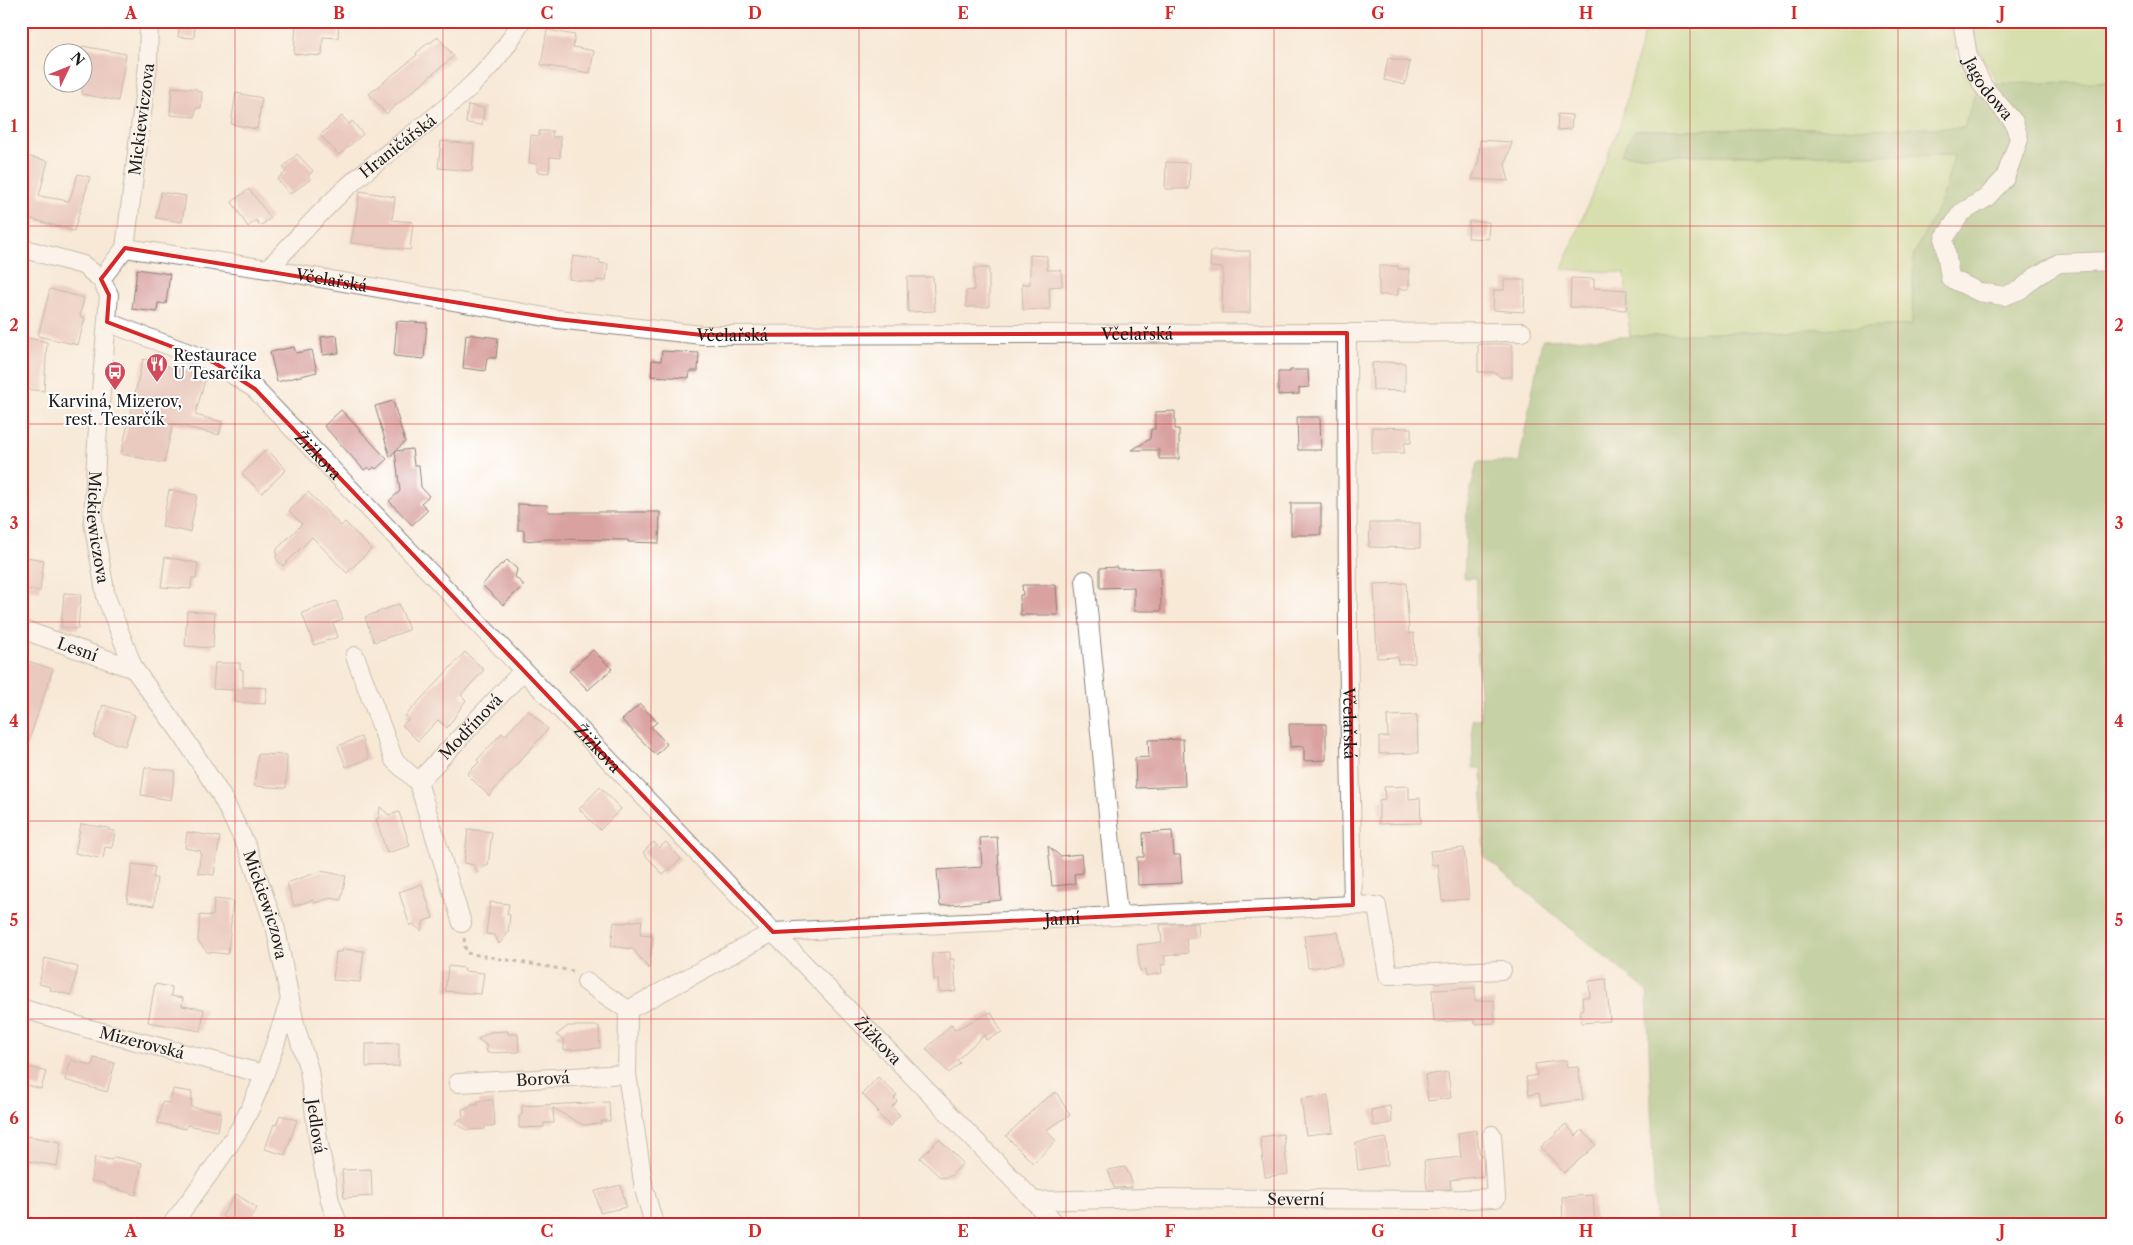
<svg xmlns="http://www.w3.org/2000/svg" width="2133" height="1245" font-family="'Libre Caslon Text',serif">
<rect width="100%" height="100%" fill="#fff"/>
<filter id="ink" filterUnits="userSpaceOnUse"><feTurbulence type="fractalNoise" baseFrequency=".02" numOctaves="2"/><feDisplacementMap in="SourceGraphic" scale="10" xChannelSelector="R" yChannelSelector="G"/><feConvolveMatrix kernelMatrix="1 2 1 2 8 2 1 2 1" color-interpolation-filters="sRGB"/></filter>
<filter id="wash" filterUnits="userSpaceOnUse"><feTurbulence type="fractalNoise" baseFrequency=".0096" numOctaves="4" result="noise"/><feDisplacementMap in="SourceGraphic" scale="20" xChannelSelector="R" yChannelSelector="G"/><feGaussianBlur stdDeviation="1.12" result="paint"/><feColorMatrix in="noise" values="0 0 0 0 0 0 0 0 0 0 0 0 0 0 0 0 0 1.4 0 .05"/><feComposite in="paint" operator="in"/></filter>
<g filter="url(#wash)">
<rect width="100%" height="100%" fill="#f8e9d7"/>
<path fill="#afd27b" stroke="#66774c" d="M1647,21H1955L1956,58L1978,84L1965,128L1635,130L1621,155H1955L1942,200L1914,254L1912,325L1630,337L1625,273L1562,269L1620,125Z
M1973,21H2112V82L1998,84L1976,46Z"/>
<path fill="#8bb46b" stroke="#546844" d="M2112,82V1224H1655L1647,991L1484,857L1482,768H1473L1472,720L1481,718C1479,672 1475,625 1476,578H1464L1467,506L1477,462H1519L1542,340L1912,325L1914,254L1942,200L1954,155H1621L1635,130L1964,128L1978,84Z"/>
<g id="blocks">
<path fill="#d9a2a0" d="M180,21H195L194,38L178,37Z
M296,21L339,22L338,38L323,37L322,56L294,54Z
M547,30L575,35L573,47L594,51L590,73L541,65Z
M438,37L454,56L386,114L369,94L417,55L416,53L429,42L430,43Z
M82,46L126,54L118,101L82,94Z
M1388,58L1410,62L1405,85L1384,80Z
M172,87L197,89V91L202,92L201,108H196L195,117L170,115Z
M236,93L262,98L257,129L231,124Z
M468,105L484,108L482,125L466,123Z
M1558,114L1572,115L1571,129L1557,130Z
M342,116L349,124L352,121L363,134L339,155L320,135Z
M539,131H553L552,137H561L560,158L550,157L549,173L537,172V164L529,163L531,135L539,136Z
M1480,140L1512,142L1505,165L1509,181L1472,179L1479,160Z
M441,141L474,144L472,171L438,168Z
M297,154L313,171L308,176L311,179L290,194L277,179L286,172L283,167Z
M26,156L48,161L39,196L69,201L78,174L90,177L74,231L21,216V177Z
M1166,162L1190,163L1189,189H1165Z
M249,189L271,218L260,226L256,220L248,227L232,202Z
M360,191L395,197L392,220L413,222L410,250L351,243Z
M161,192L186,196L182,222L156,218Z
M1469,221L1489,222L1488,239L1468,238Z
M1211,251H1250V313H1222L1223,268L1210,267Z
M1030,255L1047,256V270H1061L1062,286L1049,287L1050,309L1023,310L1022,284H1030Z
M573,256L600,260L599,263L608,264L606,281L597,280L596,283L569,279Z
M1379,266H1398V269H1409V289H1398V295H1379Z
M974,268H989V307H966V291L974,290Z
M137,269L170,274L166,304L158,303L157,312L132,309Z
M907,277H933L935,311L908,312Z
M1571,278L1594,279V288L1627,290L1626,310L1570,307Z
M1504,280H1525L1524,312L1493,310L1494,290H1504Z
M50,289L84,298L80,316L85,318L78,345L38,336Z
M397,321L427,323L424,359L394,356Z
M466,334L498,338L496,358H487L485,371L463,368Z
M337,335L339,353L323,355L321,337Z
M22,337L47,342L44,391L21,389Z
M1478,344H1512V377H1500L1494,372H1478Z
M294,347L296,353L312,350L317,372L277,382L270,352Z
M662,351L699,353L698,371H690L689,378L651,376L652,360L661,361Z
M143,359L206,377L195,415L222,422L219,435L173,424L164,463L121,454Z
M1384,362L1405,363V391L1373,390L1372,363Z
M1290,370H1308L1309,387L1299,388V394L1278,395V372H1290Z
M393,401L405,442L395,451L412,449L414,465H419L421,487L429,496L421,503L428,510L412,525L389,501L400,491L395,451L390,457L375,406Z
M341,410L387,459L376,469L374,467L371,470L368,467L364,470L324,426Z
M1175,411V429H1179V459H1159V450H1132L1150,439L1151,429H1155V412Z
M1297,417H1320L1321,450H1298Z
M1372,427L1411,428V443H1404V453H1372Z
M267,449L286,470L262,493L242,474Z
M169,490L197,495L190,532L162,527Z
M308,492L341,526L345,522L371,549L347,573L312,537L283,566L276,558L277,549L302,524L289,511Z
M1291,503H1321V535H1291Z
M518,504L547,505L548,512H660L659,543L628,542V540L548,539L524,541V530H518Z
M1370,523H1420V548L1369,547Z
M21,556L44,560L40,591L21,589Z
M165,557L198,563L196,579L192,578L191,589L161,587Z
M507,560L517,569L515,577L524,585L503,605L482,585L501,564L502,565Z
M1117,567V569L1160,568L1161,611H1134V587L1100,588V568Z
M1406,583L1409,634L1414,633L1415,663L1398,664V657L1377,658L1374,584Z
M1022,585H1056L1058,615H1020V595H1023Z
M64,593L81,594L78,629L61,627Z
M336,601L343,619L333,623L338,637L314,645L302,613Z
M399,604L409,630L374,642L365,617Z
M187,611L215,613L213,648L185,646Z
M593,650L612,669L588,690L569,671Z
M465,652L484,670L461,695L466,700L447,728L438,720L418,741L402,725L409,719L405,716Z
M21,659L53,669L24,755H21Z
M215,663H240V669L243,670V687L267,688L265,704L235,702L236,690L213,689Z
M640,704L657,722L651,727L667,744L656,755L622,720Z
M103,705L135,715L125,746L94,737Z
M528,710L548,729L489,796L467,774L479,762L477,760L502,733L505,736Z
M1417,715L1418,753L1379,754V737H1388L1387,716Z
M1289,724H1326V760L1304,761V746L1290,747Z
M361,737L369,759L346,767L338,746Z
M1183,739L1185,786L1136,788L1135,758L1149,757L1148,740Z
M258,754L287,755L286,788L254,786Z
M145,767L175,771L171,800L141,795Z
M1409,786V799L1420,798L1421,823L1379,824V800L1385,799L1384,787Z
M600,787L621,809L600,830L579,809Z
M380,807L389,815L399,812L410,846L387,853L376,819L379,818Z
M81,824L109,828L108,830L115,831L112,848L105,847L103,859L75,853Z
M468,829L492,832L488,866H484L478,874L474,865L464,863Z
M1172,831L1174,855H1180L1182,883L1138,885L1137,857H1144L1143,833Z
M187,832L220,837L214,875L198,873L201,851L185,848Z
M997,837L1001,900L940,906L937,870L982,867L980,838Z
M654,842L659,848L666,842L681,859L663,875L643,852Z
M1048,846L1060,856L1081,854L1083,873L1074,874L1075,884L1052,886Z
M1464,848L1469,899L1442,901L1438,864L1432,865L1430,851Z
M132,864L155,867L153,878H157L154,906L127,902Z
M321,871L346,876L341,900L331,898L314,903L313,900L294,906L287,883Z
M422,884L433,918L424,921L421,931L413,924L410,926L399,892Z
M214,899L233,901L228,954L207,952L198,941L200,915L213,916Z
M490,902L509,904L507,914L510,915L508,933L499,944L495,935L486,934Z
M642,920L640,935L653,936L649,969L633,949L611,946L614,922L622,923Z
M1198,923L1199,937L1186,939L1188,953L1164,956L1166,964L1161,965L1162,973L1146,976L1145,970L1140,971L1137,945L1162,942L1160,925Z
M1338,932L1342,964L1308,968L1304,935Z
M343,949L364,951L360,982L333,980L336,952H342Z
M950,952V959H954L956,991L939,992L938,979L934,980L932,953Z
M45,958L78,967L71,995L50,990L51,987L39,984Z
M448,966L465,968L464,971L484,973L481,994L445,991Z
M1606,979L1610,1021L1581,1023L1580,1010L1583,1009L1582,997H1590L1589,981Z
M155,984L172,987L171,996L183,998L182,1006L204,1009L201,1031L148,1022Z
M1475,988V1001L1494,1000L1495,1023L1475,1024L1474,1020L1434,1022L1432,990Z
M991,1012L1002,1032L986,1040L984,1035L957,1060L960,1063L949,1073L926,1049L952,1024L954,1030Z
M568,1026H599L600,1048L564,1050V1040L556,1035Z
M508,1031V1034H518L519,1052L487,1053L486,1045L478,1039L490,1032Z
M399,1043V1066L366,1067V1044Z
M94,1058L115,1063L107,1092L65,1080L71,1060L92,1066Z
M1566,1060L1567,1068L1578,1067L1583,1100L1541,1105L1539,1093L1529,1095L1526,1077L1537,1075L1535,1064Z
M21,1064L46,1072L41,1089L21,1083Z
M1448,1072L1451,1098L1428,1101L1425,1075Z
M878,1077L897,1095L894,1098L897,1101L892,1107L900,1115L890,1126L877,1113L879,1111L862,1094Z
M173,1089L192,1092L191,1107L221,1112L218,1131L187,1125L186,1129L158,1123L162,1102L170,1103Z
M1056,1092L1070,1115L1046,1130L1056,1141L1033,1163L1006,1136L1041,1102Z
M1328,1095L1333,1132L1306,1135L1301,1099Z
M493,1100L495,1126H485V1129L467,1130L455,1123L463,1117L462,1109L469,1108L471,1105H478V1101Z
M609,1102L610,1121H601V1124L583,1125L553,1108L554,1123H544V1127L519,1128V1117L522,1114V1106Z
M1390,1106L1392,1123L1374,1126L1371,1110Z
M280,1115L297,1120L285,1155L265,1149L274,1124L276,1125Z
M1566,1124L1576,1136L1582,1130L1596,1145L1564,1173L1541,1147Z
M1476,1130L1480,1156L1483,1155L1484,1176L1450,1180L1451,1189H1427L1424,1161L1461,1157L1458,1133Z
M1283,1134L1288,1174L1265,1177L1260,1137Z
M21,1135L61,1142L57,1166L21,1160Z
M1386,1138L1388,1165L1358,1170L1355,1143Z
M939,1139L963,1163L951,1176L941,1178L920,1158Z
M95,1157L111,1160L114,1157L142,1163L136,1195L106,1186L105,1183L91,1181Z
M1125,1167L1130,1176L1132,1187L1114,1188L1108,1170Z
M371,1169L372,1196L344,1198L342,1170Z
M621,1185L626,1207L600,1213L595,1191Z
M236,1194L257,1208L247,1224H234L222,1216Z
M1593,1195L1595,1224H1563L1562,1197Z"/>
</g>
</g>
<g filter="url(#ink)">
<use href="#blocks" fill-opacity="0" stroke="#8a827a" stroke-width="1"/>
<g fill="none" stroke-linecap="round" stroke-linejoin="round">
<g stroke="#8a827a" stroke-width="20">
<g id="minor">
<path id="s1" d="M1962,21L1968,56L1983,86L2014,122L2019,139L2005,178L1986,198L1961,213L1944,239L1950,278L1979,292L2004,296L2020,290L2035,277L2059,263L2112,261"/>
<path id="s2" d="M21,248L83,265L101,279L109,295L97,441L93,521L106,597L134,669L183,736L221,795L248,849L276,930L296,1029L309,1070L318,1139L330,1201L338,1224"/>
<path id="s3" d="M125,248L268,269L557,319L702,335L1347,333L1348,636L1353,905"/>
<path id="s4" d="M268,269C294,242 318,214 345,189C403,135 485,93 521,21"/>
<path id="s5" d="M101,279L125,248L148,65L149,21"/>
<path id="s6" d="M107,322L215,363L255,389L773,932L1056,1224"/>
<path d="M1347,333L1522,332"/>
<path d="M1085,580L1118,916"/>
<path id="s7" d="M21,629L134,669"/>
<path id="s8" d="M355,656L394,760L418,782L523,671"/>
<path d="M418,782L462,923"/>
<path d="M586,982L628,1010"/>
<path id="s9" d="M21,1008L86,1028L264,1074"/>
<path id="s10" d="M458,1083L627,1074"/>
<path id="s11" d="M1034,1201L1149,1198L1435,1200L1496,1198L1492,1135"/>
<path d="M172,1224C196,1192 221,1160 241,1126C263,1087 275,1042 290,1000"/>
<path id="s12" d="M654,1224L644,1189L627,1074L628,1010L773,932L1353,905L1377,906L1388,975L1502,970"/>
</g>
</g>
<path stroke="#8a827a" stroke-width="3" stroke-dasharray="4 4" stroke-linecap="butt" d="M464,938L466,953L573,971"/>
<use href="#minor" stroke="#fff" stroke-width="18"/>
</g>
</g>
<path d="M0 0H2133V1245H0ZM125,248L557,319L702,335L1347,333L1353,905L773,932L255,389L215,363L107,322L109,295L101,279Z" fill="#f8e9d7" fill-opacity=".55" fill-rule="evenodd"/>
<path fill="none" stroke="#d62828" stroke-width="4" stroke-linejoin="round" d="M125,248L557,319L702,335L1347,333L1353,905L773,932L255,389L215,363L107,322L109,295L101,279Z"/>
<path fill="none" stroke="#d62828" stroke-width="1" stroke-opacity="0.55" d="M235,21V1224M443,21V1224M651,21V1224M859,21V1224M1066,21V1224M1274,21V1224M1482,21V1224M1690,21V1224M1898,21V1224M21,226H2112M21,424H2112M21,622H2112M21,821H2112M21,1019H2112"/>
<defs>
<g id="restaurant-pin" transform="scale(1.125)"><path d="M0 17L-7.5 6A9.5 9.5 0 1 1 7.5 6Z" fill="#d1495b" stroke="#fff"/><path d="M-5-6h1v4h1v-4h1v4h1v-4h1v5L-1.5 .5V6h-2V.5L-5-1ZM5-6V6H3V1.5H1.5Q1.5-4 5-6Z" fill="#fff"/></g>
<g id="bus-pin" transform="scale(1.125)"><path d="M0 17L-7.5 6A9.5 9.5 0 1 1 7.5 6Z" fill="#d1495b" stroke="#fff"/><path d="M-5-6H5V4H4V6H2V4H-2V6H-4V4H-5ZM-3.5-4V0h7V-4ZM-3.5 1.2v1.5H-2V1.2ZM2 1.2v1.5H3.5V1.2Z" fill="#fff"/></g>
</defs>
<g fill-rule="evenodd">
<use href="#restaurant-pin" x="157" y="364"/>
<use href="#bus-pin" x="115" y="372"/>
</g>
<g text-anchor="middle" stroke-width="4" stroke-linejoin="round" paint-order="stroke">
<g font-size="16" fill="#1c1c1c" stroke="#fff">
<text dy="6" stroke="none"><textPath href="#s1" startOffset="74">Jagodowa</textPath></text>
<text dy="6" stroke="none"><textPath href="#s5" startOffset="169">Mickiewiczova</textPath></text>
<text dy="6" stroke="none"><textPath href="#s4" startOffset="179">Hraničářská</textPath></text>
<text dy="6" stroke="none"><textPath href="#s3" startOffset="209">Včelařská</textPath></text>
<text dy="6" stroke="none"><textPath href="#s3" startOffset="1019">Včelařská</textPath></text>
<text dy="6" stroke="none"><textPath href="#s3" startOffset="614">Včelařská</textPath></text>
<text dy="6" stroke="none"><textPath href="#s6" startOffset="255">Žižkova</textPath></text>
<text dy="6" stroke="none"><textPath href="#s2" startOffset="338">Mickiewiczova</textPath></text>
<text dy="6" stroke="none"><textPath href="#s7" startOffset="60">Lesní</textPath></text>
<text dy="6" stroke="none"><textPath href="#s3" startOffset="1619">Včelařská</textPath></text>
<text dy="6" stroke="none"><textPath href="#s8" startOffset="220">Modřínová</textPath></text>
<text dy="6" stroke="none"><textPath href="#s6" startOffset="660">Žižkova</textPath></text>
<text dy="6" stroke="none"><textPath href="#s2" startOffset="758">Mickiewiczova</textPath></text>
<text dy="6" stroke="none"><textPath href="#s12" startOffset="671">Jarní</textPath></text>
<text dy="6" stroke="none"><textPath href="#s6" startOffset="1065">Žižkova</textPath></text>
<text dy="6" stroke="none"><textPath href="#s9" startOffset="126">Mizerovská</textPath></text>
<text dy="6" stroke="none"><textPath href="#s10" startOffset="85">Borová</textPath></text>
<text dy="6" stroke="none"><textPath href="#s2" startOffset="986">Jedlová</textPath></text>
<text dy="6" stroke="none"><textPath href="#s11" startOffset="262">Severní</textPath></text>
</g>
<g font-size="16" fill="#1c1c1c" stroke="#fff" text-anchor="start">
<text x="173" y="361">Restaurace<tspan x="173" dy="18">U Tesarčíka</tspan></text>
<text x="115" y="407" text-anchor="middle">Karviná, Mizerov,<tspan x="115" dy="18">rest. Tesarčík</tspan></text>
</g>
</g>
<rect width="2133" height="1245" fill="none" stroke="#fff" stroke-width="55"/>
<g transform="translate(68 68) rotate(47)"><circle r="24" fill="#ffffff" stroke="#a4a4a4"/>
<path d="M0-4L9 19L0 12L-9 19Z" fill="#d1495b"/>
<text y="-8" font-size="14" font-weight="bold" text-anchor="middle" fill="#1c1c1c">N</text>
</g>
<rect x="28" y="28" width="2078" height="1190" fill="none" stroke="#d62828" stroke-width="2"/>
<g font-size="16" text-anchor="middle" font-weight="bold" fill="#d62828">
<text x="131" y="19">A</text>
<text x="339" y="19">B</text>
<text x="547" y="19">C</text>
<text x="755" y="19">D</text>
<text x="963" y="19">E</text>
<text x="1170" y="19">F</text>
<text x="1378" y="19">G</text>
<text x="1586" y="19">H</text>
<text x="1794" y="19">I</text>
<text x="2002" y="19">J</text>
<text x="14" y="132">1</text>
<text x="2119" y="132">1</text>
<text x="14" y="331">2</text>
<text x="2119" y="331">2</text>
<text x="14" y="529">3</text>
<text x="2119" y="529">3</text>
<text x="14" y="727">4</text>
<text x="2119" y="727">4</text>
<text x="14" y="926">5</text>
<text x="2119" y="926">5</text>
<text x="14" y="1124">6</text>
<text x="2119" y="1124">6</text>
<text x="131" y="1237">A</text>
<text x="339" y="1237">B</text>
<text x="547" y="1237">C</text>
<text x="755" y="1237">D</text>
<text x="963" y="1237">E</text>
<text x="1170" y="1237">F</text>
<text x="1378" y="1237">G</text>
<text x="1586" y="1237">H</text>
<text x="1794" y="1237">I</text>
<text x="2002" y="1237">J</text>
</g>
</svg>
